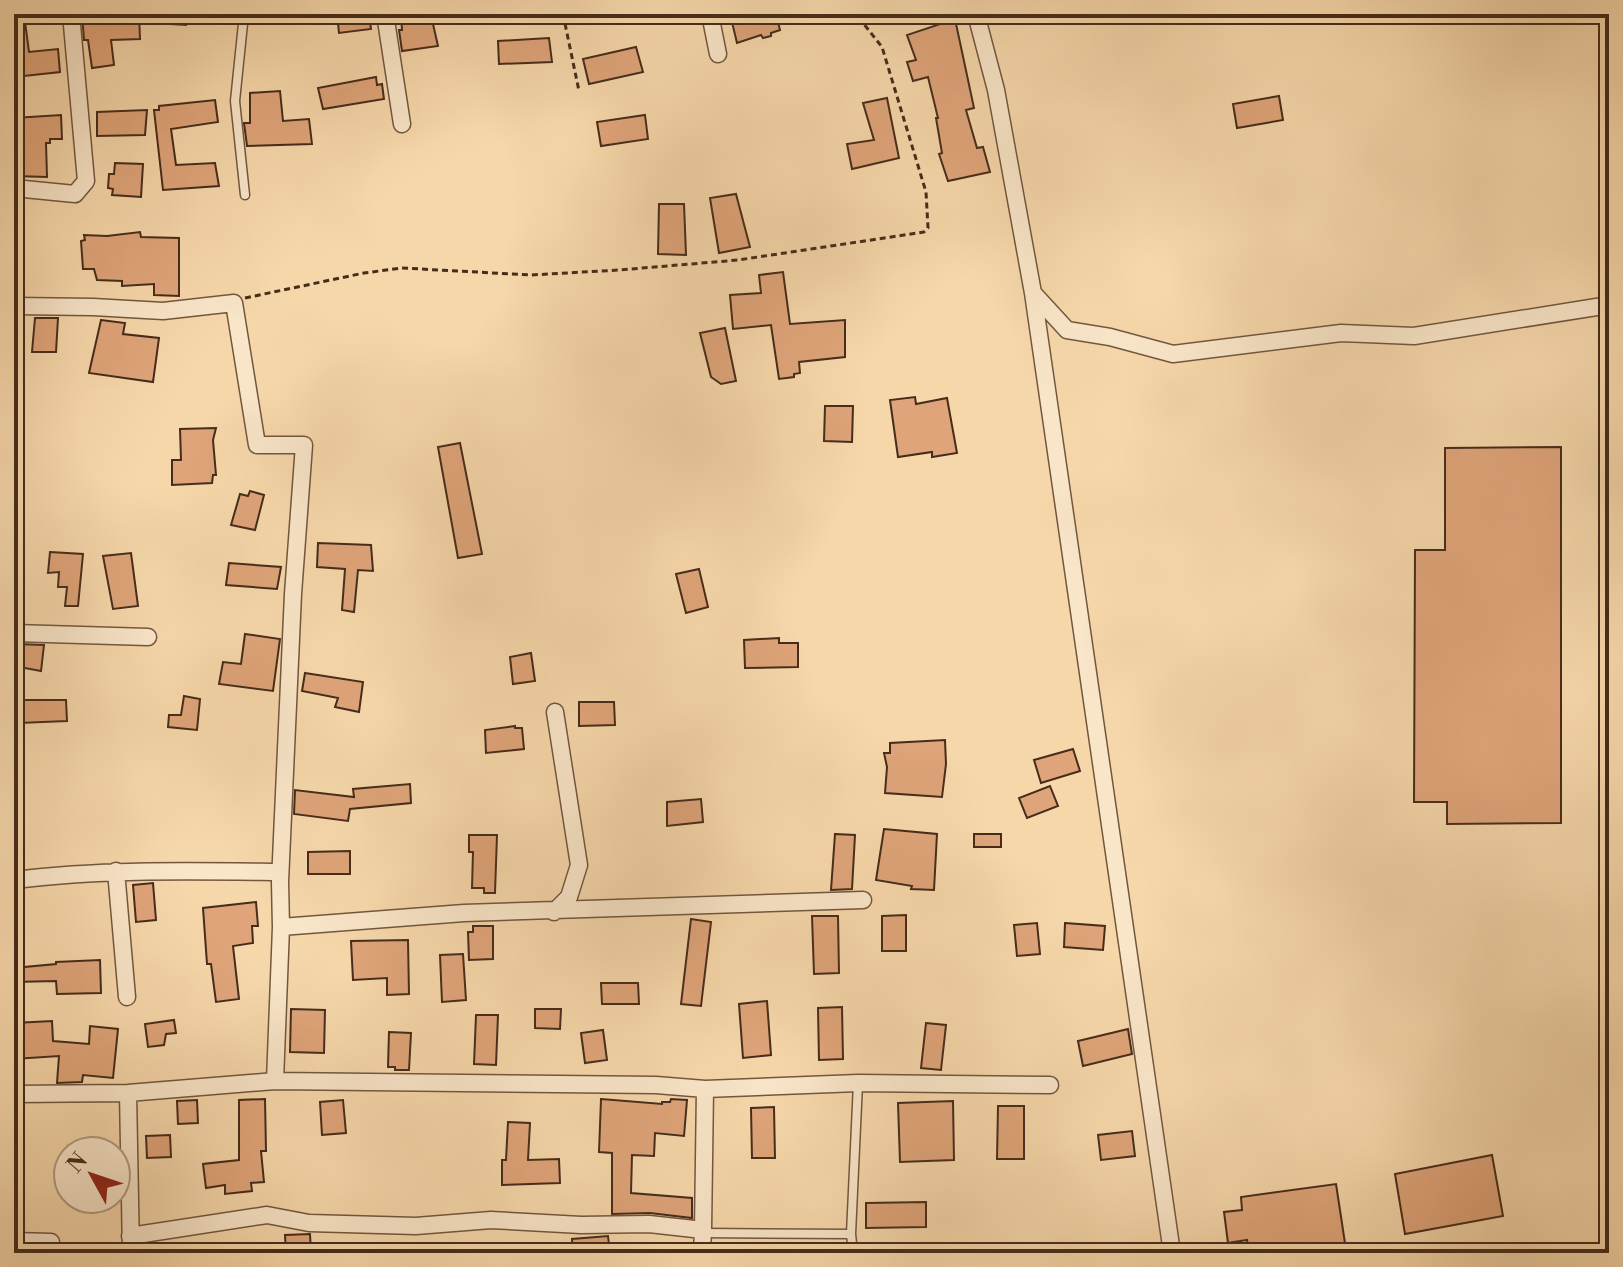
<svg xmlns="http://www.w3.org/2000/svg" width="1623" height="1267" font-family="'Libre Bodoni',serif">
<rect width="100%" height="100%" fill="#f6d7aa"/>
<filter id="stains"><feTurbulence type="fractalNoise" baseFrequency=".0025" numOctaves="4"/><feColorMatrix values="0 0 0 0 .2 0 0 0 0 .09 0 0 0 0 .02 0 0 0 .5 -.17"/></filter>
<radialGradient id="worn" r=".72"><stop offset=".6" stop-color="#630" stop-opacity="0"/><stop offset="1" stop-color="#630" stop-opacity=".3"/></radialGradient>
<path fill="#dfa479" stroke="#462c1b" stroke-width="2" d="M14,14H24L29,52L58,49L60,72L15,77Z
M82,14H139L140,39L111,40L114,65L92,68L88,40H84Z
M154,14H186V25L154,23Z
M337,14H369L371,29L339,33Z
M401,14H453V21L433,24L438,46L402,51L399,30H402Z
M748,14H776L780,30L771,33V36L763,38L761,35L737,43L732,22L736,21V17Z
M955,19L974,108L966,110L977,148L983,147L990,172L948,181L939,154L942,153L936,118H938L928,77L913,81L907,62L916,60L907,35Z
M549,38L552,62L499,64L498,41Z
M636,47L643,72L589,84L583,59Z
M376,77L377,85L382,84L384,99L323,109L318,88Z
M280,91L283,121L309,119L312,144L247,146L244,123H250V93Z
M1279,96L1283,120L1237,128L1233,104Z
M887,98L899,158L852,169L847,144L874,140L863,103Z
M215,100L218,122L171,129L176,165L215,163L219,186L163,190L154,110H159V106Z
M147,110L145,135L97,136V112Z
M61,115L62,139H50V143H46L47,177L14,176V118Z
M645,115L648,139L601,146L597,122Z
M115,163L143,164L141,197L112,195L113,189L108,188L109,174H114Z
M736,194L750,247L719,253L710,198Z
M659,204H684L686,255L658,254Z
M140,232L141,237L179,238V296L154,295V284L122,286V281L97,280L94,269H83L81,241L85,240L84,235L107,236Z
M783,272L790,324L845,320V357L799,362L800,373L794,374V377L779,379L771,325L733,329L730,295L761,293L759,275Z
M35,318H58L56,352H32Z
M101,320L125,323L123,334L159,338L153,382L89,373Z
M725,328L736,381L721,384L711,377L700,333Z
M915,397L916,404L947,398L957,453L932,457V452L898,457L890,400Z
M825,406H853L852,442L824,441Z
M216,428L213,440L216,475H213L212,483L172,485V460H181L180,429Z
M460,443L482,554L458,558L438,447Z
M1561,447V823L1447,824V802H1414L1415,550H1445V448Z
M250,491L264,495L255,530L231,525L240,494L248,496Z
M318,543L371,545L373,571L358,570L354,612L342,610L345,569L317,567Z
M50,552L83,554L78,606H65L67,587H58L59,572L48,573Z
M131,553L138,606L113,609L103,556Z
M229,563L281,567L277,589L226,585Z
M699,569L708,607L686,613L676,574Z
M245,634L280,639L273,691L219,684L223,662L241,664Z
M779,638V643H798V667L745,668L744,640Z
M16,644L44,645L41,671L14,666Z
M531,653L535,681L513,684L510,657Z
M305,673L363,682L359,712L335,707L338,698L302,691Z
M184,696L200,699L197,730L168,727L169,715H181Z
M18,700H66L67,721L19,723Z
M579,702H614L615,725L579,726Z
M515,726V728H522L524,749L486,753L485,730Z
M945,740L946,764L942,797L885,793L887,767L884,753H890V743Z
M1073,749L1080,771L1041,783L1034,760Z
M410,784L411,803L350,809L348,821L294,814L295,790L354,797L353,789Z
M1050,786L1058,806L1027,818L1019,798Z
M701,799L703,822L667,826V802Z
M884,829L937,834L934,890L911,889L912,886L876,880Z
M835,834L855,835L852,889L831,890Z
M974,834H1001V847H974Z
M469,835H497L495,893H484V888H472L473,852H469Z
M350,851V874H308V852Z
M153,883L156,920L136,922L133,885Z
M256,902L258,926H252L253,943L233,946L239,999L216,1002L211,964H207L203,908Z
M906,915V951H882V916Z
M812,916H838L839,973L814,974Z
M691,919L711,922L701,1006L681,1004Z
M1037,923L1040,954L1017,956L1014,925Z
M1065,923L1105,926L1103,950L1064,947Z
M473,926H493V959L469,960L468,932H473Z
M408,940L409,994L387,995V978L353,980L351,941Z
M463,954L466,1000L442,1002L440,955Z
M100,960L101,993L57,994L56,981L14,982V968L56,964V962Z
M601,983H638L639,1004H602Z
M767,1001L771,1055L743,1058L739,1004Z
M842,1007L843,1059L819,1060L818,1008Z
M291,1009L325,1010L324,1053L290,1052Z
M535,1009H561L560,1029L535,1028Z
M476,1015H498L496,1065L474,1064Z
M174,1020L176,1033L166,1034L164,1045L148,1047L145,1024Z
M52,1021L53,1041L89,1044L90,1026L118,1029L113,1078L83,1075L82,1082L57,1083L59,1056L14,1059V1023Z
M926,1023L946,1025L941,1070L921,1068Z
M1128,1029L1132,1054L1083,1066L1078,1041Z
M603,1030L607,1060L585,1063L581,1033Z
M389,1032L411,1033L409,1070H395V1067H388Z
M265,1099L266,1151H261L264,1182L251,1183L252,1191L225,1194V1185L206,1188L203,1164L239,1160V1100Z
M601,1099L662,1104V1102H670L671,1099L687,1100L684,1136L655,1133L654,1156L632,1155L631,1193L692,1198V1218L650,1213L612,1214V1153L599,1152Z
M197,1100L198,1123L178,1124L177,1101Z
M343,1100L346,1133L322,1135L320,1102Z
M953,1101L954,1160L900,1162L898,1103Z
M998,1106H1024V1159H997Z
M774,1107L775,1158H752L751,1108Z
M508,1122L530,1123L528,1160L559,1159L560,1183L502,1185V1160H506Z
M1132,1131L1135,1156L1101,1160L1098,1135Z
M170,1135L171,1157L147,1158L146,1136Z
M1492,1155L1503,1216L1405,1234L1395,1174Z
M1336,1184L1345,1243L1275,1253H1249L1247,1240L1228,1243L1224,1212L1242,1210L1241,1197Z
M926,1202V1227L866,1228V1203Z
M310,1234L311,1253H286L285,1235Z
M608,1236L610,1253H573L572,1239Z"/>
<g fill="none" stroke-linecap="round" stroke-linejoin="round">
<g stroke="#72573f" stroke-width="11">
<path id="service" d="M244,14L235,101L245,195
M703,1233L851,1234
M853,1253L851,1234L858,1083"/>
</g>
<g stroke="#72573f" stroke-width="19">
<path id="minor" d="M385,14L402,124
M710,14L718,54
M976,14L996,90L1033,293L1067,330L1110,337L1173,354L1341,333L1414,336L1609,305
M14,188L75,194L86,181L71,14
M1033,293L1172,1253
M14,306L93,307L163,311L234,303L257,445H304L293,594L280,882L281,927L275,1081
M14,633L148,637
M116,871L127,997
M14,880C103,869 191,871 280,872
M554,912L569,897L579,865L555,712
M281,927L464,913L863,900
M128,1093L131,1253
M14,1094L128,1093L275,1081L656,1085L705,1089L858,1083L1050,1085
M130,1236L267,1215L309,1223L416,1226L491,1220L581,1225L649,1224L703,1230L705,1089
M14,1241L51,1242
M702,1253L703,1230"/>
</g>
<path stroke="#462c1b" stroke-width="3" stroke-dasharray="6 4" stroke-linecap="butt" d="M563,14L579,91
M245,298L364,273L402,268L531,275L619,270L738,260L924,232L928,228L926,192L882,47L856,14"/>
<use href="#service" stroke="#f9e5c8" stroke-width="8"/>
<use href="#minor" stroke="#f9e5c8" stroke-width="16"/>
</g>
<rect width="1623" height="1267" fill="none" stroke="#f6d7aa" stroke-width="48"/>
<rect x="16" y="16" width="1591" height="1235" fill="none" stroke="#462c1b" stroke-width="4"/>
<rect x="24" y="24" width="1575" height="1219" fill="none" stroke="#462c1b" stroke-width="2"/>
<g transform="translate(92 1175) rotate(310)"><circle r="38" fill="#f9e5c8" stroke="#b19b83" stroke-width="2"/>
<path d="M0-6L14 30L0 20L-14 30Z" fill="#8f2418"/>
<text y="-12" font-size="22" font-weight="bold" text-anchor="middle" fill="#462c1b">N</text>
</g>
<rect width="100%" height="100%" filter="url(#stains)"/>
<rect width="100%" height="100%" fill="url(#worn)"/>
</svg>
